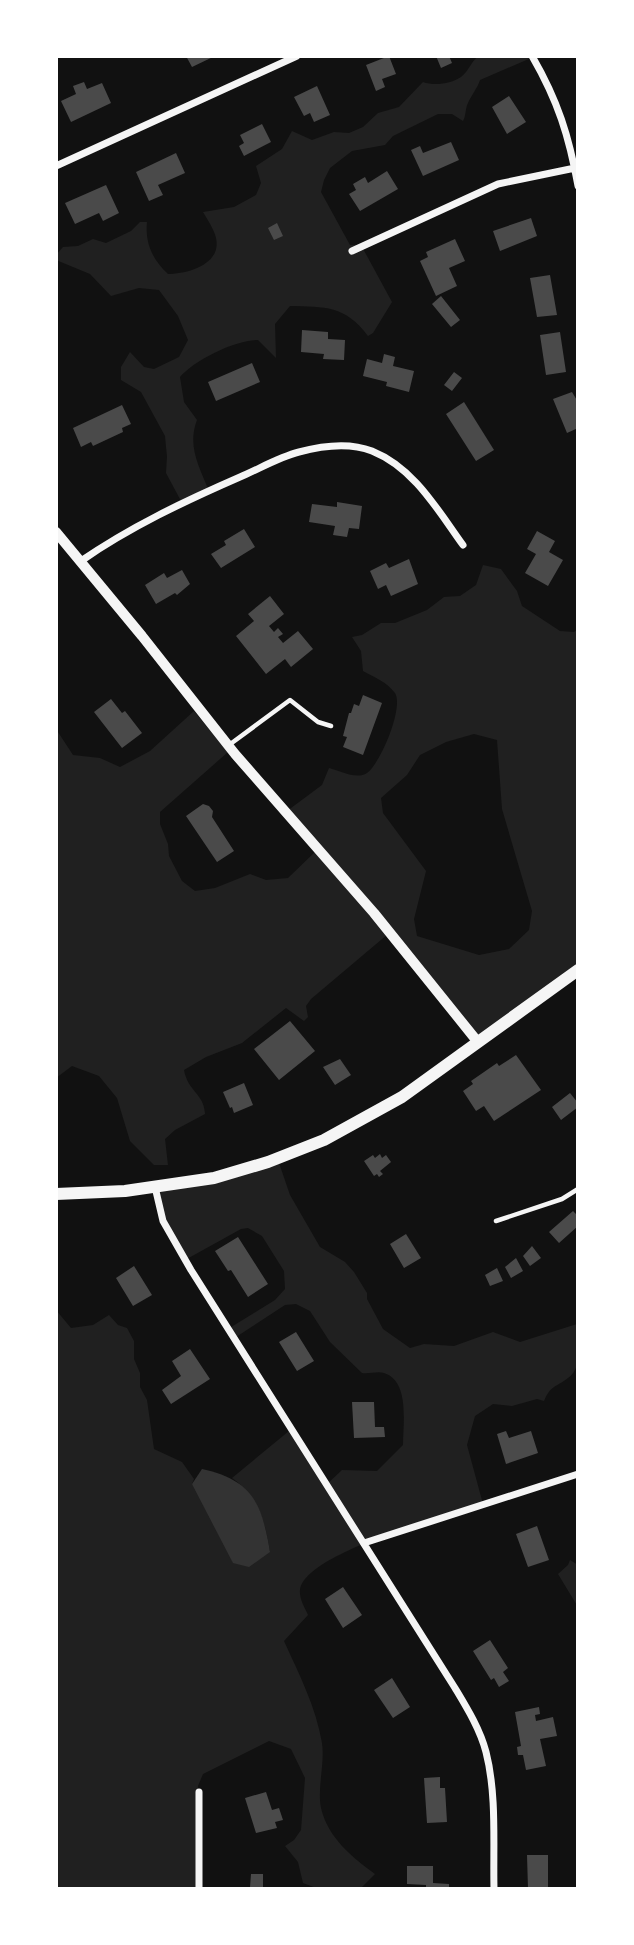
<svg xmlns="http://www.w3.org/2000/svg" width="634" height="1945" font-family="'Fira Sans',sans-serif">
<rect width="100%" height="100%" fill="#111"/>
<path fill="#202020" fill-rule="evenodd" d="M479,56H530L531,58L480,80C477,89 472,94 468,103C465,109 466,116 463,121L452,114H438L393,136L385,145L352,151L330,168L324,180L321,192L350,245H361L392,302L373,333L368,336C345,305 325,307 290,306L275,324L276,358L258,340C235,340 195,360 180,377L184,402L197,420C187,446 199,466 209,491L181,501L166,473L167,457L165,436L141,392L121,380V367L130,352L144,367L154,369L179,357L188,340L178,316L159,290L139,288L111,296L90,274L56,260V255L63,247L78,246L93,239L106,243L131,231L140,222H147C145,243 152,259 168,274C188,274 222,264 216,238C214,229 207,219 203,212L234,207L256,195L261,183L256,166L282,149L292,131L312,140L334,132L349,133L363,127L378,113L399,107L423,82C434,86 451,84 461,77C469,71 471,61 479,56Z
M483,565L501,569L517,591L522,606L560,631L574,632L578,629V971L478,1041L388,934L311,999L306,1006L308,1017L304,1021L286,1008L242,1043L206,1057L184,1070C188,1092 204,1093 205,1114L175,1130L165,1139L168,1165H154L130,1141L117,1098L99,1076L72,1066L56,1078V729L73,755L100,758L120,767L150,751L194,711L228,752L160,812V824L168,844L169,856L182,881L195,891L215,888L250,874L266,880L288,878L316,851L287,811L322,785L329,768C340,771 357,780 367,773C381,763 404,707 395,693C387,682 374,677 363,671L361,651L352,637L362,635L381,623H395L427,610L444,597L460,596L476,585ZM474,734L497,740L502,809L532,911L529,930L509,949L479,955L417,936L414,919L426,871L383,813L381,798L407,775L420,755L446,742Z
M278,1160L290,1195L320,1247L345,1262L354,1272L367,1293V1299L383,1329L410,1348L424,1344L454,1346L493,1332L520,1342L577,1324C580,1338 583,1368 568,1378C555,1388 551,1385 544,1401L537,1399L512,1406L493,1404L475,1416L467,1445L483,1504C449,1515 304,1553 300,1590C299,1599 305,1608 308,1615L284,1641C299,1674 316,1707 322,1743C325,1764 317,1788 321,1808C328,1838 352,1857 375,1874L360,1889H319L303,1883L298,1862L285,1846L294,1840L301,1830L305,1778L291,1749L269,1741L203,1774L198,1786L197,1889H56V1310L71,1328L93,1325L109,1315L118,1325L127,1328L134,1341V1359L140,1373V1387L147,1400L154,1449L182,1462L194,1479L192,1484L270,1552C265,1521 259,1497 232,1478L289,1431L326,1485L342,1470L377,1471L403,1445C403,1424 410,1381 384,1373C378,1371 369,1374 362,1373L330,1342L310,1311L296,1304L285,1305L233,1339L228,1329L275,1300L285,1289L284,1271L262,1236L248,1228L241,1229L185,1260L163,1225L154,1190Z
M570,1560L578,1565V1607L558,1574L568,1565Z"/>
<path fill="#333" d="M202,1469C252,1480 262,1503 270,1552L249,1567L233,1563L192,1484Z"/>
<path fill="#4a4a4a" d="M186,56H215L192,67Z
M389,56L396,74L382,79L385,87L376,91L366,65Z
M436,56H449L452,63L441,68Z
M84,82L87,89L102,83L111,103L71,122L61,101L76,94L73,86Z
M317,86L330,115L314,122L310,113L304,116L294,97Z
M509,96L526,122L507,134L492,107Z
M262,124L271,142L244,156L239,146L244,143L240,135Z
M451,142L459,160L423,176L411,150L420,146L423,153Z
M176,153L185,173L158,185L163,195L149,201L136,172Z
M387,171L398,189L360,211L349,194L356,190L353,184L365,177L368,183Z
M106,185L119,213L103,221L99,213L75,224L65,203Z
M531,218L537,236L500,251L493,231Z
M277,223L283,236L274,240L268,228Z
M455,239L465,261L449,268L457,286L436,296L420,261L428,257L426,252Z
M550,275L557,315L537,317L530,278Z
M441,296L460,320L451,327L432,304Z
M302,330L328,332V339L345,340L344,360L323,359L324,354L301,352Z
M560,332L566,372L546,375L540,335Z
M384,354L395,357L393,366L414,371L409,392L386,386L387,382L363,376L367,359L382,363Z
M252,363L260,382L216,401L208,382Z
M454,372L462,378L452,391L444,385Z
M572,392L578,402V428L567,433L553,399Z
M464,402L494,450L476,461L446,414Z
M122,405L131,424L122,428L123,432L93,446L91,442L81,447L73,428Z
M337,502L362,506L359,529L349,528L347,537L333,535L335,526L309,522L312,504L337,507Z
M244,529L255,547L221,568L211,554L226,545L224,541Z
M537,531L555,541L549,552L563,560L548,586L525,573L536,554L527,549Z
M409,559L418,584L391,596L386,585L378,589L370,571L386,563L389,568Z
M182,570L190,584L177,595L175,593L156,604L145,585L164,573L167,578Z
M270,596L284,614L269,626L274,632L278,628L283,634L278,637L283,643L298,631L313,649L291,667L285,659L266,674L236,636L254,621L248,614Z
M363,695L382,703L363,755L343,747L347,737L343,736L349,713H351L354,704L359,706Z
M111,699L122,713L125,711L142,733L122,748L94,712Z
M203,804L209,806L213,811L212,817L234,851L217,862L186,816Z
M290,1021L315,1051L279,1080L254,1049Z
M516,1055L541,1090L494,1121L484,1106L476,1111L463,1091L473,1084L471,1081L497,1063L499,1066Z
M340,1059L351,1075L335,1085L323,1067Z
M244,1083L253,1105L234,1113L232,1107L230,1108L223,1092Z
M570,1093L578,1103V1107L561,1120L552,1107Z
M380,1154L382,1158L386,1155L391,1162L380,1171L383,1174L379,1177L377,1174L374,1176L364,1161L373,1155L375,1158Z
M573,1211L578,1216V1226L559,1243L549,1232Z
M406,1234L421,1258L404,1268L390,1244Z
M238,1237L268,1284L248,1297L231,1270L228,1271L215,1251Z
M532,1246L541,1258L530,1266L523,1256Z
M516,1258L523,1271L511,1278L505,1267Z
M134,1266L152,1295L133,1306L116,1278Z
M497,1268L503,1281L490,1286L485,1275Z
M296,1332L314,1361L297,1371L279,1342Z
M190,1349L210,1379L171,1404L162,1390L181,1376L172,1361Z
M352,1402H374L375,1427H384L385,1437L354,1438Z
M506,1431L509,1438L531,1431L538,1453L506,1464L497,1434Z
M537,1526L549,1560L528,1567L516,1534Z
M343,1587L362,1615L343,1628L325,1599Z
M490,1640L508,1668L503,1672L509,1681L499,1687L494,1678L491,1680L473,1651Z
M392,1678L410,1707L393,1718L374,1690Z
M539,1707L540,1714L535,1715L536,1721L553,1717L557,1736L540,1739L546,1766L526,1770L523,1755H518L517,1747L521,1746L515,1712Z
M440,1777V1788H445L447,1822L427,1823L424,1778Z
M266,1792L272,1810L279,1808L283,1820L275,1822L277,1828L256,1833L245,1798Z
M527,1855H548V1889H528Z
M407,1866H433V1883L449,1884V1889H426V1885L407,1884Z
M251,1874H263V1887H250Z"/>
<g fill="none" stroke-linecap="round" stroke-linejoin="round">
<path stroke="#f5f5f5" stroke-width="4.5" d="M229,745L290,700L318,722L331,726
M496,1221L562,1199L578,1189"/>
<path stroke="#f5f5f5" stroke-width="7" d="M532,56C558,101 569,136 578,186
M56,166L297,56
M352,251L498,184L575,168
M81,561C130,527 185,501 240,477C259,469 279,457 299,452C321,446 349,442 372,451C414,468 437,509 463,545
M155,1187L163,1221L191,1270L455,1688C467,1708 480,1729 486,1752C497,1795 493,1845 494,1889
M364,1543L578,1474
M199,1889V1792"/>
<path stroke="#f5f5f5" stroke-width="10" d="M56,532L142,636L235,754L374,913L477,1041"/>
<path stroke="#f5f5f5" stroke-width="12" d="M56,1194L125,1191L214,1178L268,1162L324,1140L402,1097L578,970"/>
</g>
<rect width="634" height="1945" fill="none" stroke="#ffffff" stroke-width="116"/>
</svg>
